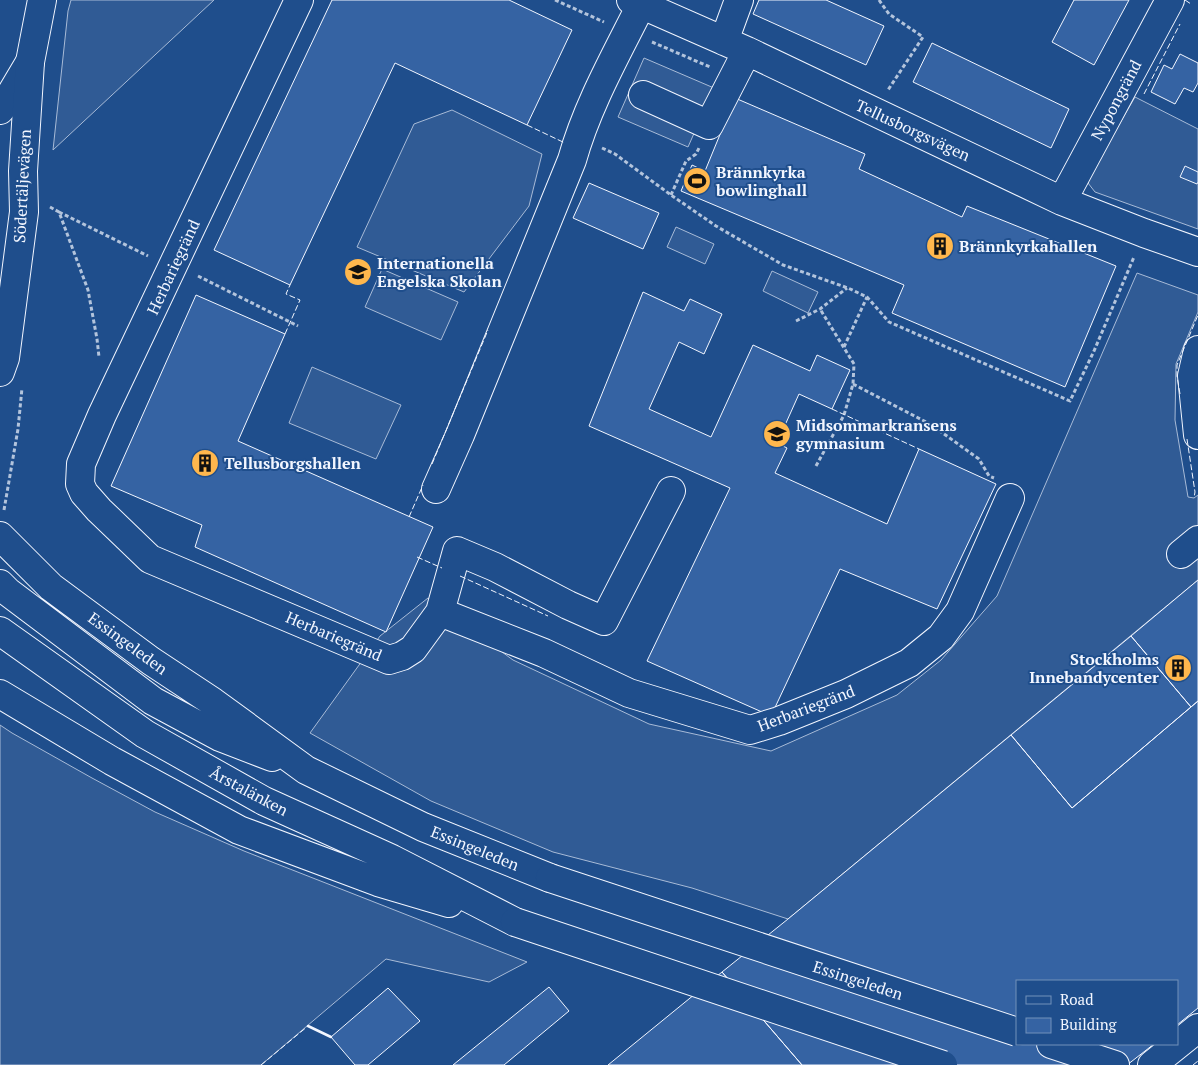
<svg xmlns="http://www.w3.org/2000/svg" width="1198" height="1065" font-family="'PT Serif',serif">
<rect width="100%" height="100%" fill="#1f4e8c"/>
<path fill="#305b95" stroke="#a8bbd7" d="M71,0H214L53,150L68,11Z
M644,58L714,88L688,147L618,117Z
M1135,97L1198,129V229L1095,192L1088,183L1091,173Z
M452,110L542,154L529,206L464,292L357,247L414,124Z
M676,227L714,244L705,264L667,247Z
M382,269L458,302L441,340L365,307Z
M772,271L818,292L808,313L763,291Z
M1137,273L1198,295V312L1176,364L1175,420L1188,497L1194,498L1198,495V580L788,919L692,888L553,852L431,801L310,733L380,636L428,598L513,660L649,724L771,751L897,695L941,660L997,596Z
M312,367L401,405L376,459L289,423Z
M0,725L12,733L92,778L155,812L244,851L527,962L489,982L386,959L261,1065H0Z"/>
<path fill="#3563a3" stroke="#f2f6ff" d="M332,0H509L572,30L527,125L395,63L290,285L214,250Z
M759,0H826L884,26L866,65L753,14Z
M1074,0H1129L1094,65L1052,42Z
M932,43L1069,109L1051,148L913,82Z
M1180,54L1198,63V83L1193,92L1184,88L1175,104L1151,92L1164,65L1172,69Z
M735,98L865,154L859,169L962,217L967,206L1116,266L1065,387L892,313L904,285L681,191L692,165L705,171Z
M1185,166L1198,172V182L1197,184L1180,177Z
M589,183L659,213L643,249L573,218Z
M643,292L684,311L690,299L722,314L704,354L679,342L649,409L711,437L753,345L810,371L817,355L850,370L832,409L799,394L777,443L787,448L775,473L887,524L919,449L996,484L937,609L840,569L771,716L647,661L730,488L589,426Z
M196,295L285,334L238,441L433,527L386,632L195,547L202,525L111,486Z
M1198,580V701L1191,707L1131,636Z
M1131,636L1191,707L1072,808L1011,735Z
M1198,701V1008L1177,1025V981H1017V1044H1154L1127,1065H802L722,972L788,919L1011,735L1072,808Z
M722,972L802,1065H608Z
M549,987L569,1011L504,1065H453Z
M388,988L420,1021L368,1065H355L331,1037Z"/>
<g fill="none" stroke-linecap="round" stroke-linejoin="round">
<g stroke="#f2f6ff" stroke-width="30">
<path id="minor" d="M299,0L102,415L81,464L80,484L84,493L99,510L150,559L389,660L402,656L413,649L440,612L544,653L629,693L750,730L779,721L846,694L909,663L941,637L960,611L1010,498
M631,0L747,51L1062,201L1144,233L1198,252
M724,41L739,0
M643,95L709,125L747,51
M0,110L5,104L30,62
M1062,201L1170,0
M1198,350L1192,376L1198,435
M436,489L460,435L572,160C587,106 616,55 641,5
M1181,554L1198,540
M440,612L457,551L495,567L568,605L604,621L671,491
M1152,1065L1198,1028"/>
</g>
<g stroke="#f2f6ff" stroke-width="30">
<path id="major" d="M0,372L5,358L24,212L23,171L30,62L42,0"/>
</g>
<g stroke="#f2f6ff" stroke-width="30">
<path id="highway" d="M0,536L51,587L151,661L213,702L306,770L423,827L550,878
M0,584L8,592L153,701L220,737L272,757
M0,631L145,734L264,801L392,859L515,922
M0,694L112,761L239,830L378,882L449,903
M1051,1044L1115,1065"/>
</g>
<path stroke="#b3c4dc" stroke-width="3" stroke-dasharray="4 2.5" stroke-linecap="butt" d="M555,0L604,22
M879,0L889,14L923,37L888,90
M652,42L710,67
M602,148L615,154L671,195L716,226L783,265L848,288L867,297L889,322L1070,401L1094,351L1134,257
M671,195L686,161L696,154L699,148
M50,207L59,212L88,290L97,339L99,357
M59,212L148,256
M198,276L298,326
M796,321L820,309L847,288
M844,347L867,297
M853,384L930,424L979,459L989,476L994,478
M816,466L844,415L853,384L854,364L820,309
M4,510L18,429L22,388"/>
<use href="#minor" stroke="#1f4e8c" stroke-width="28"/>
<use href="#major" stroke="#1f4e8c" stroke-width="28"/>
<use href="#highway" stroke="#1f4e8c" stroke-width="28"/>
<g stroke="#f2f6ff" stroke-width="30" stroke-linecap="butt">
<path id="highway-bridge" d="M550,878L1017,1032
M515,922L943,1065"/>
</g>
<use href="#highway-bridge" stroke="#1f4e8c" stroke-width="28"/>
<path stroke="#f2f6ff" stroke-width="1" stroke-dasharray="6 2.5" stroke-linecap="butt" d="M1185,0L1191,4
M1144,94L1180,24
M527,125L565,143
M285,334L300,300L286,294L290,285
M1180,394L1177,376V365L1198,315
M832,409L919,449
M1187,439L1195,492L1194,498
M432,464L488,330
M409,517L423,485
M417,557L442,568
M460,576L548,616
M261,1065L308,1026
M1193,1065L1198,1061"/>
<path stroke="#f2f6ff" stroke-width="2.5" d="M308,1026L331,1037"/>
</g>
<defs>
<g id="stadium-disc" transform="scale(1.4375)"><circle r="9.5" fill="#ffb74d" stroke="#1f4e8c"/><path d="M0-5a6.5 5 0 1 0 0 10a6.5 5 0 1 0 0-10ZM-3.5-1.8h7v3.6h-7Z" fill="#111"/></g>
<g id="building-disc" transform="scale(1.4375)"><circle r="9.5" fill="#ffb74d" stroke="#1f4e8c"/><path d="M-4-6H4V6H1V3H-1V6H-4ZM-2.5-4.3h1.7v1.8h-1.7ZM.8-4.3h1.7v1.8H.8ZM-2.5-1h1.7V.8h-1.7ZM.8-1h1.7V.8H.8Z" fill="#111"/></g>
<g id="school-disc" transform="scale(1.4375)"><circle r="9.5" fill="#ffb74d" stroke="#1f4e8c"/><path d="M0-5L7-2L0 1L-7-2ZM-4 1L0 2.5L4 1V4Q0 6-4 4Z" fill="#111"/></g>
</defs>
<g fill-rule="evenodd">
<use href="#stadium-disc" x="697" y="181"/>
<use href="#building-disc" x="940" y="246"/>
<use href="#school-disc" x="358" y="272"/>
<use href="#school-disc" x="777" y="434"/>
<use href="#building-disc" x="205" y="463"/>
<use href="#building-disc" x="1178" y="668"/>
</g>
<g text-anchor="middle" stroke-width="4" stroke-linejoin="round" paint-order="stroke">
<g font-size="16" fill="#f2f6ff" stroke="#1f4e8c">
<text transform="translate(1116 100) rotate(-62)" y="6">Nypongränd</text>
<text transform="translate(913 130) rotate(25)" y="6">Tellusborgsvägen</text>
<text transform="translate(22 186) rotate(-87)" y="6">Södertäljevägen</text>
<text transform="translate(173 267) rotate(-65)" y="6">Herbariegränd</text>
<text transform="translate(334 636) rotate(23)" y="6">Herbariegränd</text>
<text transform="translate(128 643) rotate(36)" y="6">Essingeleden</text>
<text transform="translate(806 708) rotate(-21)" y="6">Herbariegränd</text>
<text transform="translate(249 791) rotate(28)" y="6">Årstalänken</text>
<text transform="translate(475 848) rotate(22)" y="6">Essingeleden</text>
<text transform="translate(858 980) rotate(18)" y="6">Essingeleden</text>
</g>
<g font-size="16" font-weight="bold" fill="#f2f6ff" stroke="#1f4e8c" text-anchor="start">
<text x="716" y="178">Brännkyrka<tspan x="716" dy="18">bowlinghall</tspan></text>
<text x="959" y="252">Brännkyrkahallen</text>
<text x="377" y="269">Internationella<tspan x="377" dy="18">Engelska Skolan</tspan></text>
<text x="796" y="431">Midsommarkransens<tspan x="796" dy="18">gymnasium</tspan></text>
<text x="224" y="469">Tellusborgshallen</text>
<text x="1159" y="665" text-anchor="end">Stockholms<tspan x="1159" dy="18">Innebandycenter</tspan></text>
</g>
</g>
<rect x="1016" y="980" width="162" height="65" fill="#1f4e8c" stroke="#7391ba"/>
<rect x="1026" y="996" width="25" height="8" fill="#1f4e8c" stroke="#7391ba"/>
<text x="1060" y="1005" font-size="15" fill="#f2f6ff">Road</text>
<rect x="1026" y="1018" width="25" height="15" fill="#3563a3" stroke="#7391ba"/>
<text x="1060" y="1030" font-size="15" fill="#f2f6ff">Building</text>
</svg>
